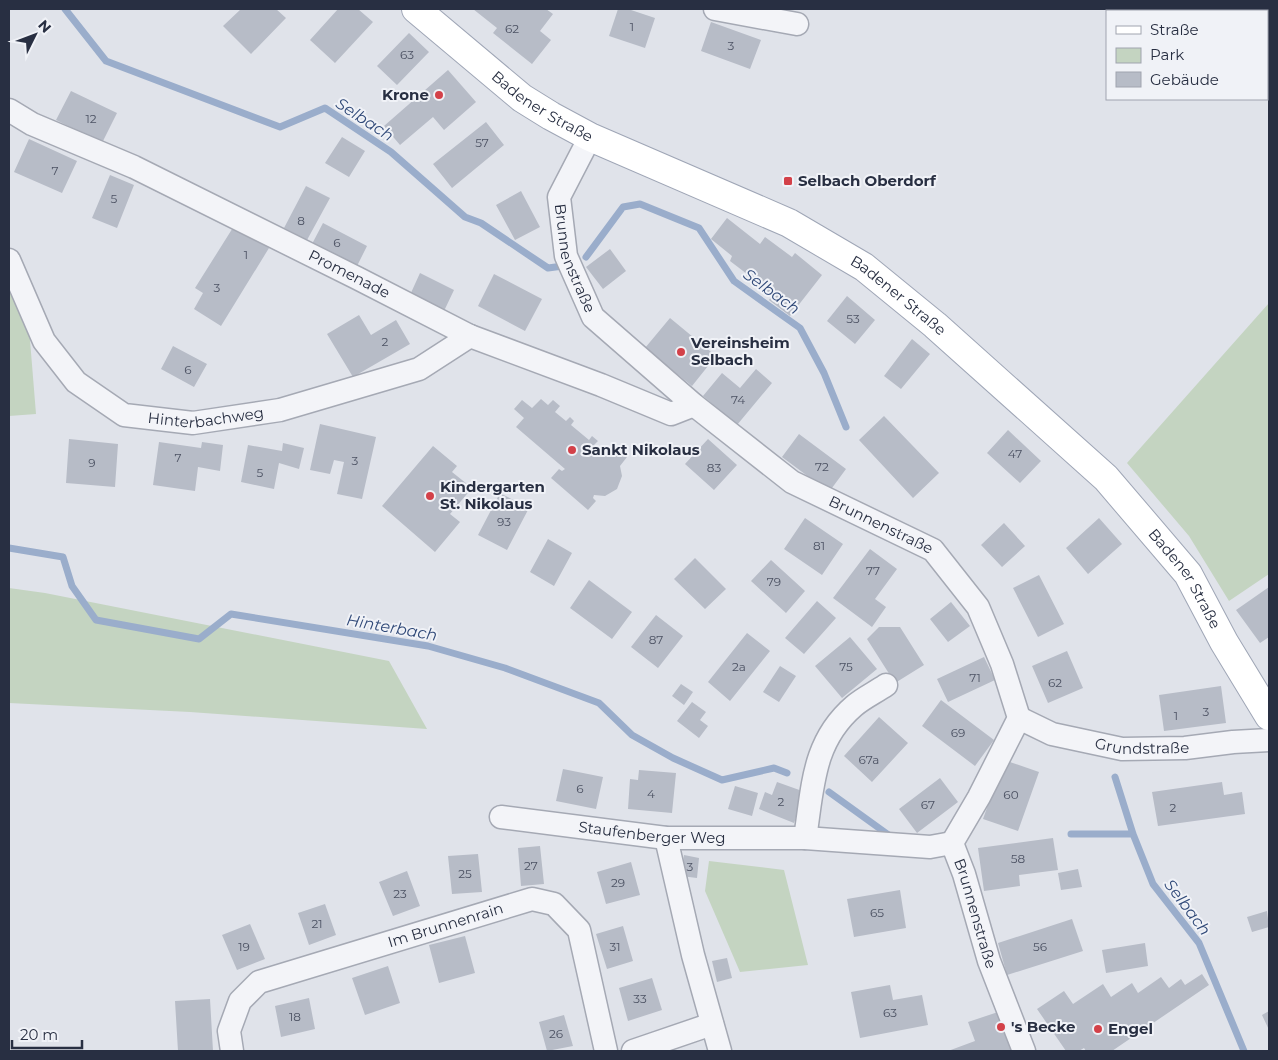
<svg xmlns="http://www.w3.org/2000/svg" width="1278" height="1060" font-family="Montserrat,sans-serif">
<rect width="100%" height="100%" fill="#e0e3ea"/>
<path fill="#c4d4c1" d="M9,266L27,303L36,414L9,416Z
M1269,303V574L1229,601L1189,536L1127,463Z
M9,588L45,593L389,661L427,729L190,712L9,703Z
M709,861L784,870L808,965L740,972L705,891Z"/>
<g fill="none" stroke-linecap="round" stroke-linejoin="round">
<path stroke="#9aadcb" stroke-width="7" d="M65,9L106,61L280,127L325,108L391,152L465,217L481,223L548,268L563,266
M586,257L623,207L640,204L699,228L734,281L800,328L824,373L846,427
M9,548L63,557L72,586L96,620L199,639L231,614L428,646L505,668L599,703L632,735L673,758L722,780L774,768L787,773
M1115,777L1133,834L1153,884L1199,943L1244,1051
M829,792L890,836
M1071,834H1133"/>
</g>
<path fill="#b7bcc7" d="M241,9H276L286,18L251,54L223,26Z
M338,9H358L373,22L335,63L310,40Z
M473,9H546L553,14L540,31L551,40L532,64L493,33L497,28Z
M618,9H628L655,18L645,48L609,36Z
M711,22L761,40L750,69L701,51Z
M409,33L429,52L397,85L377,66Z
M448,70L476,102L444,130L433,117L400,145L384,126Z
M71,91L117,113L102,143L56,120Z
M486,122L504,145L452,188L433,164Z
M342,137L365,151L349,177L325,163Z
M29,139L77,161L62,193L14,172Z
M110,175L134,185L117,228L92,218Z
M306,186L330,198L307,240L284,228Z
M521,191L540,227L515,240L496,205Z
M727,218L760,244L765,237L792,257L795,253L822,275L790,316L769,300L771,297L745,277L747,274L730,261L732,256L711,239Z
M323,223L367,246L357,266L312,244Z
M234,226L269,248L221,326L194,309L203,293L195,288Z
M610,249L626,271L603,289L586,267Z
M420,273L454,290L444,311L410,295Z
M494,274L542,299L525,331L478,306Z
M847,296L875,320L855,344L827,321Z
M359,315L371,335L396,320L410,344L353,377L327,334Z
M670,318L716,356L692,386L645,348Z
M912,339L930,354L901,389L884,376Z
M173,346L207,364L194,387L161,369Z
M756,369L772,383L737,425L703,396L722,373L740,388Z
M541,399L548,405L553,400L560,406L555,412L566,421L570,417L574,421L571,425L589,440L592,436L598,441L594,445L606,455L613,446L627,457L620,466L622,476L617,489L605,496L594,495L593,498L596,501L588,510L551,478L559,469L562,471L565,469L516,427L524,418L514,409L522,400L532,408Z
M884,416L939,473L913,498L859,440Z
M320,424L376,437L362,499L337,494L344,462L334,460L330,474L310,470Z
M1008,430L1041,461L1020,483L987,453Z
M799,434L846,469L829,492L782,457Z
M69,439L118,444L115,487L66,483Z
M708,439L737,465L714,490L685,464Z
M159,442L201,448L202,442L223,445L220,471L198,467L195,491L153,485Z
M283,443L304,448L299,469L279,463L274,489L241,482L248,445L282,451Z
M433,446L457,466L452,472L472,488L450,514L460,522L435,552L382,506Z
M500,493L529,508L507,550L478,535Z
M805,518L843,544L822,575L784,549Z
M1099,518L1122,544L1088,574L1066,548Z
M1004,523L1025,546L1002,567L981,545Z
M548,539L572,553L554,586L530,572Z
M870,549L897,569L875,599L886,607L872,627L833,598Z
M695,558L726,589L705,609L674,579Z
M771,560L805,591L786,613L751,581Z
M1039,575L1064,624L1038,637L1013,588Z
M589,580L632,612L612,639L570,608Z
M1269,587V637L1260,643L1236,610Z
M817,601L836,618L804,654L785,638Z
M951,602L970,626L948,642L930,619Z
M656,615L683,636L658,668L631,647Z
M879,627H900L924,665L895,683L867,639Z
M747,633L770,651L730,701L708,682Z
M850,637L877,669L842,698L815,666Z
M1067,651L1083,688L1048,703L1032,666Z
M984,657L995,680L948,702L937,679Z
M780,666L796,676L779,702L763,692Z
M681,684L693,692L684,705L672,696Z
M1221,686L1226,723L1164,731L1159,695Z
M941,700L994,740L975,766L922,726Z
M692,702L706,712L700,720L708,726L699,738L677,721Z
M879,717L908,743L872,782L844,756Z
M1004,760L1039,772L1018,831L983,819Z
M563,769L603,777L596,809L556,801Z
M639,770L676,773L672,813L628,809L630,779L638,780Z
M940,778L958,802L917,833L899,809Z
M777,782L805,792L794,823L759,809L765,792L772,795Z
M1222,782L1224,795L1242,792L1245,814L1158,826L1152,792Z
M735,786L758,793L752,816L728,809Z
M1053,838L1058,870L1019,875L1020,886L984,891L978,848Z
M540,846L544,884L521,886L518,848Z
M478,854L482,892L452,894L448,856Z
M684,855L699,858L697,878L681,876Z
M631,862L640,895L606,904L597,872Z
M1078,869L1082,887L1061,890L1058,873Z
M407,871L420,906L393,916L379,882Z
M900,890L906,928L854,937L847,899Z
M325,904L336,935L309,945L298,913Z
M1267,911L1269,927L1252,932L1247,917Z
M1072,919L1083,951L1007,975L998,943Z
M250,924L265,959L237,970L222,935Z
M623,926L633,961L607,969L596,934Z
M465,936L475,973L439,983L429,945Z
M1145,943L1148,966L1106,973L1102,950Z
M727,958L732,978L717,982L712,961Z
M388,966L400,1003L365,1015L352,978Z
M1202,974L1209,985L1112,1051H1086L1084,1048L1079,1051H1066L1037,1009L1064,991L1073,1004L1103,984L1111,997L1132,983L1138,993L1161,977L1169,988L1181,979L1185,985Z
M652,978L662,1010L628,1021L619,988Z
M890,985L893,1000L922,995L928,1025L860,1038L851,992Z
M309,998L315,1029L281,1037L275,1006Z
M210,999L213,1051H178L175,1001Z
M1269,1011V1030L1262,1015Z
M998,1012L1011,1051H948L975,1041L968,1022Z
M564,1015L573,1046L547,1051L539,1022Z"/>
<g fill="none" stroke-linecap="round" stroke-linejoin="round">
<g stroke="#a5a9b4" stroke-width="25">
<g id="minor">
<path d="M715,9L797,24"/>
<path id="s1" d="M9,110L32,124L134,167L357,278L470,336L601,385L671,414L694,405"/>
<path id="s2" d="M590,137L559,197L566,256L593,317L694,405L792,482L933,550L978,607L1002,664L1019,718L979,797L952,843L964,874L989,961L1024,1051"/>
<path id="s3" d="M9,260L44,341L76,382L124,415L193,423L280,410L419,369L470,336"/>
<path id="s4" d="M1019,718L1052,734L1122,749L1185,748L1233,742L1269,740"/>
<path id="s5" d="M501,817L666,838H805L930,847L952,843"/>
<path d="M666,838L693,955L720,1051"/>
<path d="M805,838C813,788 812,742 854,706C863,698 876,692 886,685"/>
<path id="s6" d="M232,1051L229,1031L240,1001L259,982L532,899L554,904L579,930L606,1051"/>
<path d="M633,1051L712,1024"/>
</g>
</g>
<g stroke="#9fa6b6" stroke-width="30">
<g id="major">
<path id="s7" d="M416,9L522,98L551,116L590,137L789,223L864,267L935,325L1106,478L1188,574L1224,642L1269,716"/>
</g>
</g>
<use href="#minor" stroke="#f3f4f8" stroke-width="22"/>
<use href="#major" stroke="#fff" stroke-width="28"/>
</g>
<g fill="#d34149" stroke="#f0f2f7" stroke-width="2">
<circle cx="439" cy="95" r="5"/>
<rect x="783" y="176" width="10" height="10" rx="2.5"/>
<circle cx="681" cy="352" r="5"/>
<circle cx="572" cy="450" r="5"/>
<circle cx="430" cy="496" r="5"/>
<circle cx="1001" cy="1027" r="5"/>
<circle cx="1098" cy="1029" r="5"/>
</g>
<g text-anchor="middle" stroke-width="4" stroke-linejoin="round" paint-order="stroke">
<g font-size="12" fill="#4c5263">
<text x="632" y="31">1</text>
<text x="512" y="33">62</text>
<text x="731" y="50">3</text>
<text x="407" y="59">63</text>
<text x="91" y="123">12</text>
<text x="482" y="147">57</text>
<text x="55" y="175">7</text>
<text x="114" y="203">5</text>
<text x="301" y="225">8</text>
<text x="337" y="247">6</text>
<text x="246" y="259">1</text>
<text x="217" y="292">3</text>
<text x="853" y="323">53</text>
<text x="385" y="346">2</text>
<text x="188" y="374">6</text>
<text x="738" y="404">74</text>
<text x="1015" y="458">47</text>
<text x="178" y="462">7</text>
<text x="355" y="465">3</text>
<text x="92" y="467">9</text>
<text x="822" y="471">72</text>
<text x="714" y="472">83</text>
<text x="260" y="477">5</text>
<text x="504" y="526">93</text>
<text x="819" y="550">81</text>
<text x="873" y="575">77</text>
<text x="774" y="586">79</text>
<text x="656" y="644">87</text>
<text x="739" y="671">2a</text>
<text x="846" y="671">75</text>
<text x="975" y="682">71</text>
<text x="1055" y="687">62</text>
<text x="1206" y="716">3</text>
<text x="1176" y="720">1</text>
<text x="958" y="737">69</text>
<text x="869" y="764">67a</text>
<text x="580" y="793">6</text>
<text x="651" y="798">4</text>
<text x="1011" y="799">60</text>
<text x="781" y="806">2</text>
<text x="928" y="809">67</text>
<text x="1173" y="812">2</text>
<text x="1018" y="863">58</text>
<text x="531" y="870">27</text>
<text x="690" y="871">3</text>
<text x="465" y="878">25</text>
<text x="618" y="887">29</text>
<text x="400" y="898">23</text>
<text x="877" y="917">65</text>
<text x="317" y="928">21</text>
<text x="244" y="951">19</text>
<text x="615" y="951">31</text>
<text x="1040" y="951">56</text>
<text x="640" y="1003">33</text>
<text x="890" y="1017">63</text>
<text x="295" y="1021">18</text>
<text x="556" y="1038">26</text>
</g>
<g font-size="15" font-weight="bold" fill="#282f42" stroke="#f0f2f7" text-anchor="start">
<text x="429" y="100" text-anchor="end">Krone</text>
<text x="798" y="186">Selbach Oberdorf</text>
<text x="691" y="348">Vereinsheim<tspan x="691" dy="17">Selbach</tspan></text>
<text x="582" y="455">Sankt Nikolaus</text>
<text x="440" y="492">Kindergarten<tspan x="440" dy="17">St. Nikolaus</tspan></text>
<text x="1011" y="1032">'s Becke</text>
<text x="1108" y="1034">Engel</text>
</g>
<g font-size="15" fill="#282f42" stroke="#f0f2f7">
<text dy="5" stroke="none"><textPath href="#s7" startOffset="160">Badener Straße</textPath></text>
<text dy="5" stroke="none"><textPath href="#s2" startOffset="131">Brunnenstraße</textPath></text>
<text dy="5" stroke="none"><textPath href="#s1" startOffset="378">Promenade</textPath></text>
<text dy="5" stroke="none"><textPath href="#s7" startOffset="565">Badener Straße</textPath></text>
<text dy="5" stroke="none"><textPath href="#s3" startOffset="281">Hinterbachweg</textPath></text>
<text dy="5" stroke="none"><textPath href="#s2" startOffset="551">Brunnenstraße</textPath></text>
<text dy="5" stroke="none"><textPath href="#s7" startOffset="970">Badener Straße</textPath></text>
<text dy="5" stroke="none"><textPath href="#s4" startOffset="128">Grundstraße</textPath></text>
<text dy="5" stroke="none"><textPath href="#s5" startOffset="152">Staufenberger Weg</textPath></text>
<text dy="5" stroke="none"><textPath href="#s2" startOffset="1016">Brunnenstraße</textPath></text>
<text dy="5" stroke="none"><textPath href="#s6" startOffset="274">Im Brunnenrain</textPath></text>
</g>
<g font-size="16" font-style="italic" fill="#304978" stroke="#f0f2f7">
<text transform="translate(365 119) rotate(33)" y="6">Selbach</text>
<text transform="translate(772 291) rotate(36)" y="6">Selbach</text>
<text transform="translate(392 627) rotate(10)" y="6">Hinterbach</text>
<text transform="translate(1188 907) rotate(53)" y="6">Selbach</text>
</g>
</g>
<rect width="1278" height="1060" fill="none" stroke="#282f42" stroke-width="20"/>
<rect x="1106" y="10" width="162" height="90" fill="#f0f2f7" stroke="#a0a4af"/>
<rect x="1116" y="26" width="25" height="8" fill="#ffffff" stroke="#a0a4af"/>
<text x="1150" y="35" font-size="15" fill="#282f42">Straße</text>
<rect x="1116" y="48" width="25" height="15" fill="#c4d4c1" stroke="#a0a4af"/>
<text x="1150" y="60" font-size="15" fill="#282f42">Park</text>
<rect x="1116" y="72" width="25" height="15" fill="#b7bcc7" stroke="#a0a4af"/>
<text x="1150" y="85" font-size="15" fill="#282f42">Gebäude</text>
<g transform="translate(35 35) rotate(48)" stroke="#f0f2f7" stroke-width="4" paint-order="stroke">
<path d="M0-4L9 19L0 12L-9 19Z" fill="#282f42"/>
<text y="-8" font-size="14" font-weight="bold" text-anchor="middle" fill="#282f42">N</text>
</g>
<path d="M12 1040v8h70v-8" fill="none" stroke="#282f42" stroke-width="2.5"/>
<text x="20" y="1040" font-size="15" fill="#282f42" stroke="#f0f2f7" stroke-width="4" paint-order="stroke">20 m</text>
</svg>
